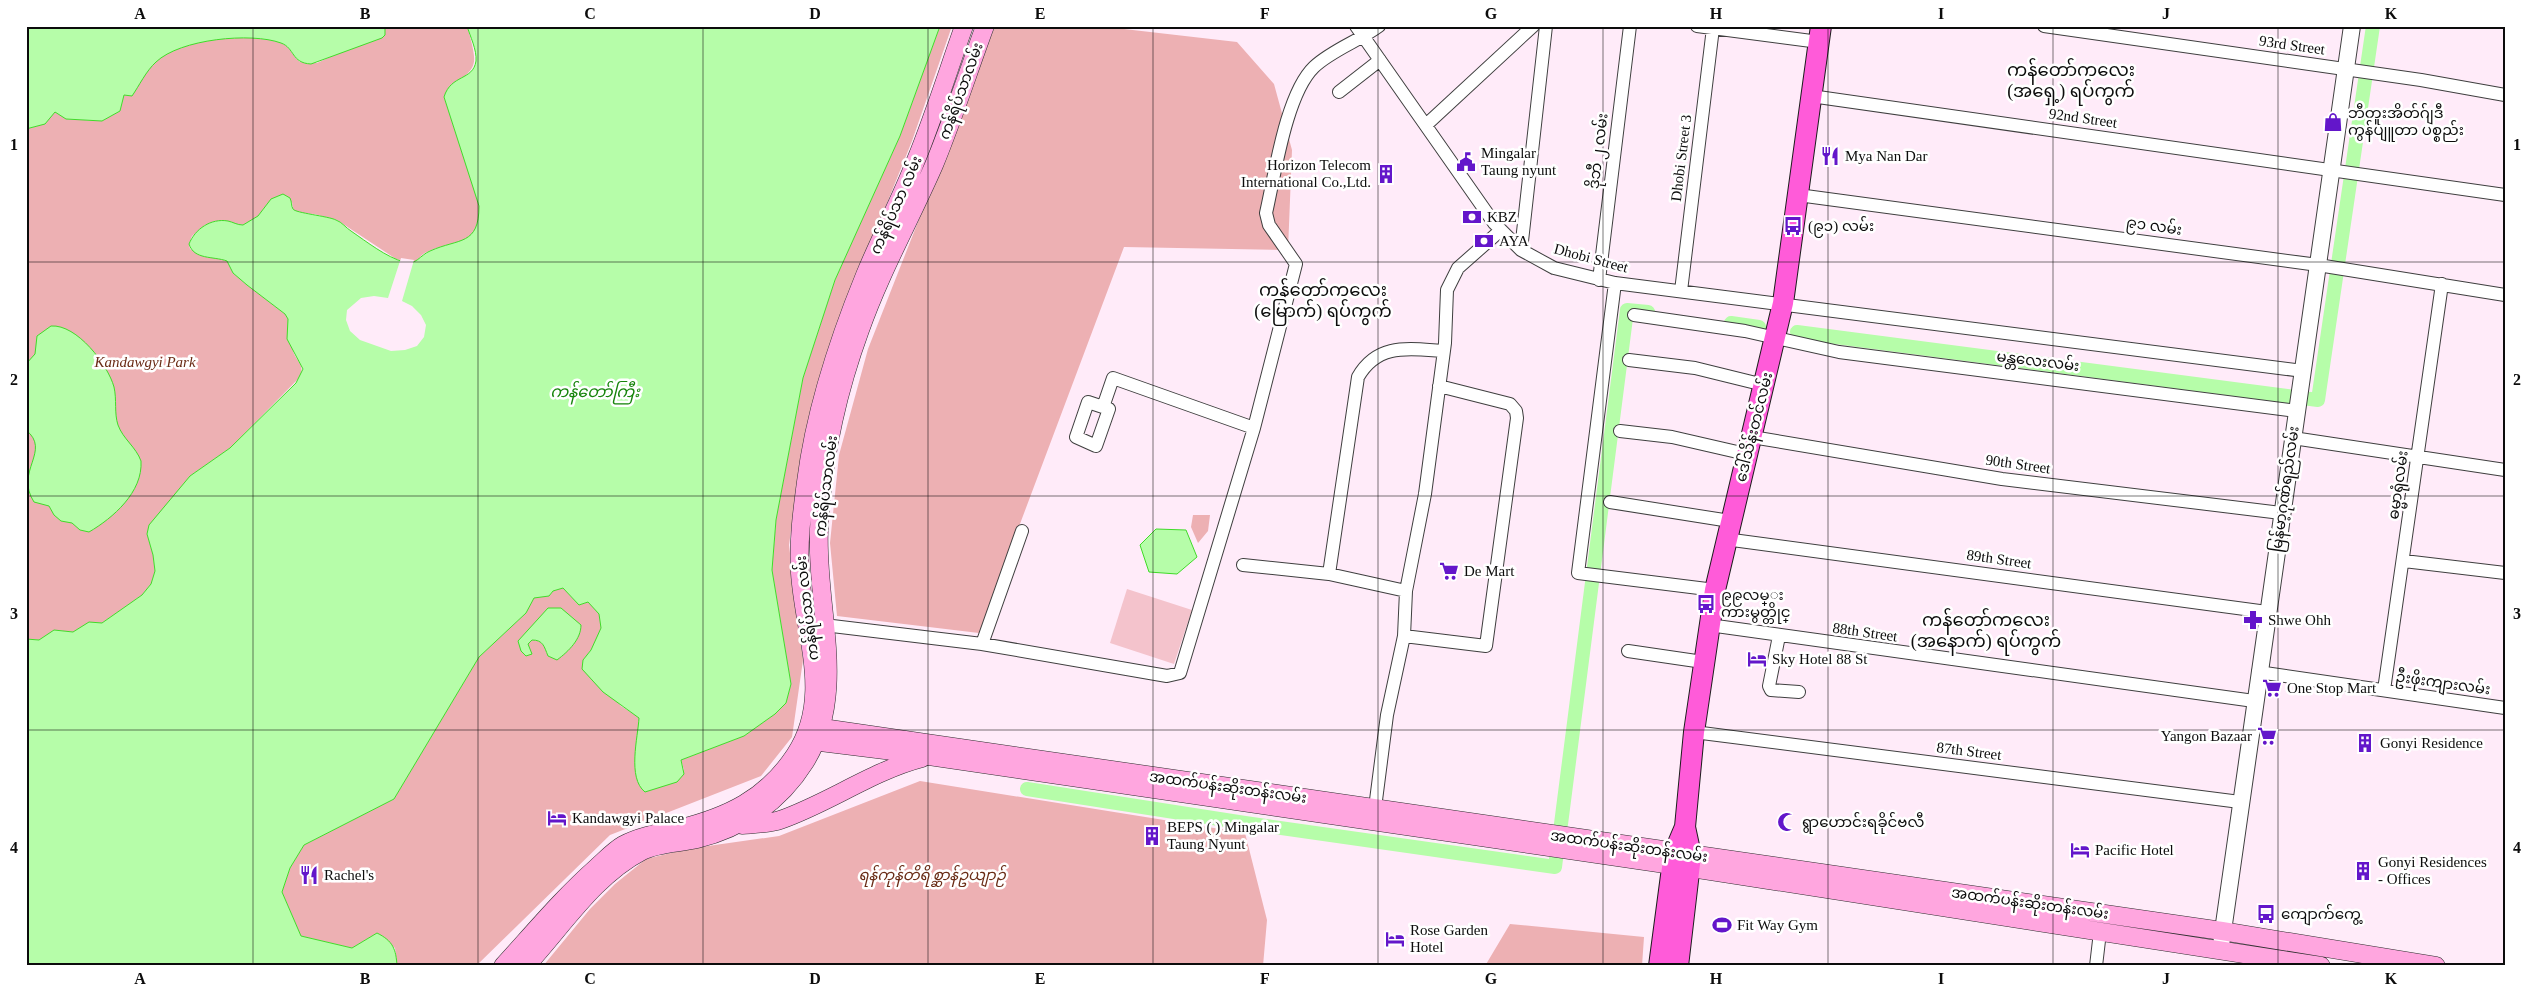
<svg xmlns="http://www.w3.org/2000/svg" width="2531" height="992" font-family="'Times New Roman','Noto Sans Myanmar',serif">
<rect width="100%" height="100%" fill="#ffebf9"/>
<path fill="#edb0b3" d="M385,26H467C481,75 475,63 444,97L479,205C480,254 450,237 422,255C419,258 417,261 413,263L396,259L337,220L314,214L296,213L293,210L292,202L268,203L258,216L243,225L215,221L205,225L192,236L189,244L190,249C203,257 213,256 227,261L233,273L247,285L285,314L288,319C288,329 290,341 293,351C296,361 304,363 301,376L230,448L190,476L147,534L153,555L155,571L151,584L142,595L102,623H89L73,632L54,630L39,640L26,639V129L45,124L55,111L66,119L102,121L120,111L124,95L132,96C139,85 146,70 156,61C180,39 251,32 282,43C290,46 293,57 300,62L317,63L352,47L377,40L385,31Z
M940,26H952L912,141L848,300L800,467L789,545L803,660L792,737L761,776L610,835L476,966H397L395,948L377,933L352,948L301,936L282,892L290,868L304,845L394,799L479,657L526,613L534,597L549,596L553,591L563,588L579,605L588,602C591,605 597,609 599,614C607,628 592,650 583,660L621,706L640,718L638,733L684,770L681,760L744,736L775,714L786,703L791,684L772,570L776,520L803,378L835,280L900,136Z
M995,26H1098L1237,42L1274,84L1292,150L1288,250L1124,247L979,633L837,616L830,543L839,455L868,349Z
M1193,515H1210L1208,531L1198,543L1191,527Z
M920,781L1245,833L1267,920L1263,966H543L590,909L615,884L646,859L687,849L779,836Z
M1510,924L1644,937L1642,966H1485Z"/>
<path fill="#f4c3cc" d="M1127,589L1192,610L1174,664L1110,643Z"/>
<path fill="#b6fda9" stroke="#40db29" d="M26,26H385V35L382,38L311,64C291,63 295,48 281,43C251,32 180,39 156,62C146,71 139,86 132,96L124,95L120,111L102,121L66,119L55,112L45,124L26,129Z
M467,26H940L900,136L835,280L803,378L776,520L772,570L791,684L786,703L775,714L744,736L681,760L684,774L677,782L645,792C627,778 638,737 639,718L603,692L582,669L583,660L591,650L601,628L599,614L588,602L579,605L563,588L553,591L549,596L534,598L526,613L479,657L394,799L304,845L290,868L282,892L301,936L352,948L377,933C393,941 396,949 397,966H26V639L39,640L54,630L73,632L89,622L102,623L142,595L151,584L155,571L153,555L147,534L149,525L190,476L230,448L296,383L303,369L287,339L288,319L285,314L247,285L233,273L227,261C213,256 194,260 189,244C195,229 211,218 228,221C233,222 237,225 243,225L258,216L271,199L283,194L290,198C292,202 291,206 293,209C295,213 328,216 336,220C342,222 346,228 351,231C367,242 386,257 404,262C416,266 420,255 430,251C459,238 479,246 479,206L444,97C451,74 473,81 476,61C477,50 470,36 467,26Z
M51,326C77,324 108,365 114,387C117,400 114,413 118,425C123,439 136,447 141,461C143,492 113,518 89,532L80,530L72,523L61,521L54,515L49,506L34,502C14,471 52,451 26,430V364L35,354L37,336Z
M1156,529L1186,530L1197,557L1177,574L1149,572L1140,545Z
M548,608H561L581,625C581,639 569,651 557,660L548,656C544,646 543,640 532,640L528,644L532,654L526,656L521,651L518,641Z"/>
<path fill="#ffebf9" d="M401,258L414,260L402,301L412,306L421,315L426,325L424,337L417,346L405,350L391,351L360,340L350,331L346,320L347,310L361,298L374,296L388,298Z"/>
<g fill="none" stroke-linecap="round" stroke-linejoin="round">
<path stroke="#b6fda9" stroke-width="14" d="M1731,323L1759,327
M1797,332L2318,400L2373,26
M1027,789L1245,823L1555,867L1556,859
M1561,824L1627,310L1648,312"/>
<g stroke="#3f3f3f" stroke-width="14">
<path id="minor" d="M1356,26L1494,223L1521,250L1554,268L1615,283L2303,371
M1697,26L1819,42
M2044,26L2421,80L2505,95
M1339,92L1380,60
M1811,96L2505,195
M1426,125L1533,26
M1798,195L2318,265L2505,295
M1521,250L1546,26
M1599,280L1630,26
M1615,283L1578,573L1715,590
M1681,291L1713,28
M1634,315L1745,331L1839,352L2297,411
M1629,360L1695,368L1764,385
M1439,386L1510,404L1516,411L1517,418L1486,646L1404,636L1406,591L1425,494L1445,343L1447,290L1458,268L1501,230
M1088,402L1109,409L1096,446L1076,437Z
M1103,407L1113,378L1254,428
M1620,431L1672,437L1746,454
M1752,437L2002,479L2281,513
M2293,438L2505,470
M1610,502L1730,521
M1725,539L2267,612
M2404,561L2505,573
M1243,565L1329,574L1406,591
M1329,574L1358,377C1378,342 1410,349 1444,351
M824,625L982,644L1167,676L1180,673L1254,428L1296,264L1269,225L1266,213C1275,174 1286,94 1314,67C1332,50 1359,41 1379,26
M1709,625L2254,701
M1779,636L1769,686L1771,690L1799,692
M982,644L1022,531
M1628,651L1703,662
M2258,672L2505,708
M2384,690L2442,284
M1694,732L2240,802
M1375,808L1387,715L1404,636
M2096,966L2100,932"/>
</g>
<g stroke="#3f3f3f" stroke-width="18">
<path id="tertiary" d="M2221,945L2352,26"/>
</g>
<g stroke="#2e2e2e" stroke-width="19">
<path id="secondary" d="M809,726L2222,931L2436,966
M804,740L901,752L1672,865L2321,966
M742,825C754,824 769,824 780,820C829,803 872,771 922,758
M503,966C534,932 563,897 597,867C605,860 614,850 623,845C640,836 659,833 678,829C727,817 766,799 795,755C833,698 804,635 800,573C798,542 802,512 806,482C815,410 838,341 865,275C881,236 901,199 916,160C934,116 948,71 964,26
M526,966C563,926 594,876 642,851C657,843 680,843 697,839C742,828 780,802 805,762C849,691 815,608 819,529C822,463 837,393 860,330C880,273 910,220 934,165C953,119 968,72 985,26"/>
</g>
<g stroke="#1d1d1d" stroke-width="22">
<path id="primary" d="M1659,966L1674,853L1685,827L1694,732L1715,590L1783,303L1821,26
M1678,966L1691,855L1685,827"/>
</g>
<use href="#minor" stroke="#fff" stroke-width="12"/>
<use href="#tertiary" stroke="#fff" stroke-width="16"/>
<use href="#secondary" stroke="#ffa6df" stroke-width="18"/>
<use href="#primary" stroke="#ff5bd9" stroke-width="20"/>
</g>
<path fill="none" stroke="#0c0c0c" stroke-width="1" stroke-opacity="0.55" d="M253,26V966M478,26V966M703,26V966M928,26V966M1153,26V966M1378,26V966M1603,26V966M1828,26V966M2053,26V966M2278,26V966M26,262H2505M26,496H2505M26,730H2505"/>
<defs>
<g id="shop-bare" transform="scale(1.5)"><path d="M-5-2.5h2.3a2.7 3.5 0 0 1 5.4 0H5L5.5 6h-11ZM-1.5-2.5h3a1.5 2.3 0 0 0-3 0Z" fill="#6316ca" stroke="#fff" stroke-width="2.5" paint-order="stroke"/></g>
<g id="restaurant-bare" transform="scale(1.5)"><path d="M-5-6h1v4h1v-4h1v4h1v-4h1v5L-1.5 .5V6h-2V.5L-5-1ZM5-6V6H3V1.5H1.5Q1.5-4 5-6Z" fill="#6316ca" stroke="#fff" stroke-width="2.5" paint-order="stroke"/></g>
<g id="civic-bare" transform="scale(1.5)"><path d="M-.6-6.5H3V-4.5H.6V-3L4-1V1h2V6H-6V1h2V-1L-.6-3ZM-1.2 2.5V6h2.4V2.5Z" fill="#6316ca" stroke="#fff" stroke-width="2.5" paint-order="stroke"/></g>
<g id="building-bare" transform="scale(1.5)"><path d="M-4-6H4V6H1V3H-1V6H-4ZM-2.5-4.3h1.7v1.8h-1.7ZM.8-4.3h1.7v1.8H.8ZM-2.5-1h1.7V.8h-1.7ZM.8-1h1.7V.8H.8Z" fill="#6316ca" stroke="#fff" stroke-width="2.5" paint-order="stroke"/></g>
<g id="bank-bare" transform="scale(1.5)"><path d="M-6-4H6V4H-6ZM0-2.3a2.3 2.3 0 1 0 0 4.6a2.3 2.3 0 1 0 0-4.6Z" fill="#6316ca" stroke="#fff" stroke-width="2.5" paint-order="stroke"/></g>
<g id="bus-bare" transform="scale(1.5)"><path d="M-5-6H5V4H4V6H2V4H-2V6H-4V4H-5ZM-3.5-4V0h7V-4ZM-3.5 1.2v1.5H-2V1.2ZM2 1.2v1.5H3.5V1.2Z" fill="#6316ca" stroke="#fff" stroke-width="2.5" paint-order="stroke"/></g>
<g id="supermarket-bare" transform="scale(1.5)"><path d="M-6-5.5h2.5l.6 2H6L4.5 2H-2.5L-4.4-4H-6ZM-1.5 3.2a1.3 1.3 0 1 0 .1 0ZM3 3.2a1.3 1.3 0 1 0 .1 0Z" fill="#6316ca" stroke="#fff" stroke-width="2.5" paint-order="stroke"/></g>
<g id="pharmacy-bare" transform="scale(1.5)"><path d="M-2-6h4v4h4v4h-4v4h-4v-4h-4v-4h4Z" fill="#6316ca" stroke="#fff" stroke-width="2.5" paint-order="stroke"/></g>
<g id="hotel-bare" transform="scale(1.5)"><path d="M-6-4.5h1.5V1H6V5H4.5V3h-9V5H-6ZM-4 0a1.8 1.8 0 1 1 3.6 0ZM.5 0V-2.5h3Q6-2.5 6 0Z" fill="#6316ca" stroke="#fff" stroke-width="2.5" paint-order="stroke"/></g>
<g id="mosque-bare" transform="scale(1.5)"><path d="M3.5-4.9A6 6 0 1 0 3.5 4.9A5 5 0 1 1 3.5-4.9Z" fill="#6316ca" stroke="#fff" stroke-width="2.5" paint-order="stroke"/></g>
<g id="stadium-bare" transform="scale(1.5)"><path d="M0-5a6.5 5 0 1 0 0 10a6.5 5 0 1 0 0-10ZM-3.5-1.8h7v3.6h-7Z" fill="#6316ca" stroke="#fff" stroke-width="2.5" paint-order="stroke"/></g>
</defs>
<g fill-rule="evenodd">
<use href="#shop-bare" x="2333" y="122"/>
<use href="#restaurant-bare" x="1830" y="156"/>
<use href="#civic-bare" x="1466" y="162"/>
<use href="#building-bare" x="1386" y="174"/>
<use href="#bank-bare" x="1472" y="217"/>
<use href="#bus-bare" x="1793" y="226"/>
<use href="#bank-bare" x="1484" y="241"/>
<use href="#supermarket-bare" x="1449" y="571"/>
<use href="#bus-bare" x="1706" y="604"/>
<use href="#pharmacy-bare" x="2253" y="620"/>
<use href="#hotel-bare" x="1757" y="659"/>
<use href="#supermarket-bare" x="2272" y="688"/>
<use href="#supermarket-bare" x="2267" y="736"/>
<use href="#building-bare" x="2365" y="743"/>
<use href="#hotel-bare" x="557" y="818"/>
<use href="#mosque-bare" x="1787" y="822"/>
<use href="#building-bare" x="1152" y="836"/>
<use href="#hotel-bare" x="2080" y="850"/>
<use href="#building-bare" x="2363" y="871"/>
<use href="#restaurant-bare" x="309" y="875"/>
<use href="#bus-bare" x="2266" y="914"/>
<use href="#stadium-bare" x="1722" y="925"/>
<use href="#hotel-bare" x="1395" y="939"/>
</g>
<g text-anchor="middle" stroke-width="5" stroke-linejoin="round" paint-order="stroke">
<g font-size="15" fill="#0c0c0c" stroke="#fff">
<text transform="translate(2292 45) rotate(8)" y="5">93rd Street</text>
<text transform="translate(961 91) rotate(-70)" y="5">ကန်ရိပ်သာလမ်း</text>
<text transform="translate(2083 118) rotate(8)" y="5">92nd Street</text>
<text transform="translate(1598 151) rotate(-83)" y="5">ဒိုဘီ ၂ လမ်း</text>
<text transform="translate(1681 158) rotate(-83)" y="5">Dhobi Street 3</text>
<text transform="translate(896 205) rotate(-66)" y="5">ကန်ရိပ်သာ လမ်း</text>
<text transform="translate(2154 226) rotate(8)" y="5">၉၁ လမ်း</text>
<text transform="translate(1591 258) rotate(15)" y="5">Dhobi Street</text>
<text transform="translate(2038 361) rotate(7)" y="5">မန္တလေးလမ်း</text>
<text transform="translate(1754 427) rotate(-76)" y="5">ဒေါ်သိန်းတင်လမ်း</text>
<text transform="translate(2018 464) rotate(8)" y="5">90th Street</text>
<text transform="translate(2398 485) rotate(-82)" y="5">ဓမ္မာရုံလမ်း</text>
<text transform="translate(826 486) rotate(-83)" y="5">ကန်ရိပ်သာလမ်း</text>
<text transform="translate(2285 489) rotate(-82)" y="5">မြန်မာ့ဂုဏ်ရည်လမ်း</text>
<text transform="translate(1999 559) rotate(8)" y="5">89th Street</text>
<text transform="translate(807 608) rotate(-97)" y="5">ကန်ရိပ်သာ လမ်း</text>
<text transform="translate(1865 632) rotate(8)" y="5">88th Street</text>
<text transform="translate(2443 683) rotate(8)" y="5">ဦးဖိုးကျားလမ်း</text>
<text transform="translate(1969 751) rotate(7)" y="5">87th Street</text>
<text transform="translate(1228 787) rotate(8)" y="5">အထက်ပန်းဆိုးတန်းလမ်း</text>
<text transform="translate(1629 846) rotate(8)" y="5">အထက်ပန်းဆိုးတန်းလမ်း</text>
<text transform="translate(2030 903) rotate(8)" y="5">အထက်ပန်းဆိုးတန်းလမ်း</text>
</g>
<g font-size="15" fill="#0c0c0c" stroke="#fff" text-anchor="start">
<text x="2348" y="118">ဘီတူးအိတ်ဂ်ျဒီ<tspan x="2348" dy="17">ကွန်ပျူတာ ပစ္စည်း</tspan></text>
<text x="1481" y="158">Mingalar<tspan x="1481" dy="17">Taung nyunt</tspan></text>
<text x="1845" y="161">Mya Nan Dar</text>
<text x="1371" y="170" text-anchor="end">Horizon Telecom<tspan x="1371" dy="17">International Co.,Ltd.</tspan></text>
<text x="1487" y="222">KBZ</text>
<text x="1808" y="231">(၉၁) လမ်း</text>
<text x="1499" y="246">AYA</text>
<text x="1464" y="576">De Mart</text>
<text x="1721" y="600">၉၉လမ္း<tspan x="1721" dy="17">ကားမွတ္တိုင္</tspan></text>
<text x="2268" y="625">Shwe Ohh</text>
<text x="1772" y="664">Sky Hotel 88 St</text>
<text x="2287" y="693">One Stop Mart</text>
<text x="2252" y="741" text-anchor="end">Yangon Bazaar</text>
<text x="2380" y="748">Gonyi Residence</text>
<text x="572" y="823">Kandawgyi Palace</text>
<text x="1802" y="827">ရွာဟောင်းရခိုင်ဗလီ</text>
<text x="1167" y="832">BEPS ( ) Mingalar<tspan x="1167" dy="17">Taung Nyunt</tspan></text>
<text x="2095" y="855">Pacific Hotel</text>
<text x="2378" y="867">Gonyi Residences<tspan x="2378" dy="17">- Offices</tspan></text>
<text x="324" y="880">Rachel's</text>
<text x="2281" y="919">ကျောက်ကွေ့</text>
<text x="1737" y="930">Fit Way Gym</text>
<text x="1410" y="935">Rose Garden<tspan x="1410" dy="17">Hotel</tspan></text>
</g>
<g font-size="15" font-style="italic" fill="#6a2c16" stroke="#fff">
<text x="145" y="367">Kandawgyi Park</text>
<text x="932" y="880">ရန်ကုန်တိရိစ္ဆာန်ဥယျာဉ်</text>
</g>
<g font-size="16" font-style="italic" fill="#16840b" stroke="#fff">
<text x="595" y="397">ကန်တော်ကြီး</text>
</g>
<g font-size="18" fill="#0c0c0c" stroke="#fff">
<text x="2071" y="76">ကန်တော်ကလေး<tspan x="2071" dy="21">(အရှေ့) ရပ်ကွက်</tspan></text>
<text x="1323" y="296">ကန်တော်ကလေး<tspan x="1323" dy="21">(မြောက်) ရပ်ကွက်</tspan></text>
<text x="1986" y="626">ကန်တော်ကလေး<tspan x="1986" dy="21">(အနောက်) ရပ်ကွက်</tspan></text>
</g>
</g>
<rect width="2531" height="992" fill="none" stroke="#ffffff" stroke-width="55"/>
<rect x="28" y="28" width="2476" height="936" fill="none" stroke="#0c0c0c" stroke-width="2"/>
<g font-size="16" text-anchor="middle" font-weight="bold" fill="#0c0c0c">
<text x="140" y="19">A</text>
<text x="365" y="19">B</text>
<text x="590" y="19">C</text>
<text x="815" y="19">D</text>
<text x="1040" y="19">E</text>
<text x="1265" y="19">F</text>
<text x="1491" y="19">G</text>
<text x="1716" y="19">H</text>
<text x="1941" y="19">I</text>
<text x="2166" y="19">J</text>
<text x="2391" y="19">K</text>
<text x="14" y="150">1</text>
<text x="2517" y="150">1</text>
<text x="14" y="385">2</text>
<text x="2517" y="385">2</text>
<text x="14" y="619">3</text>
<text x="2517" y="619">3</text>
<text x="14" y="853">4</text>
<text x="2517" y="853">4</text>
<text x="140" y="984">A</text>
<text x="365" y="984">B</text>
<text x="590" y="984">C</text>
<text x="815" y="984">D</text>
<text x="1040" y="984">E</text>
<text x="1265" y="984">F</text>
<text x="1491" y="984">G</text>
<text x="1716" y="984">H</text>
<text x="1941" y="984">I</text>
<text x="2166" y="984">J</text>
<text x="2391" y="984">K</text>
</g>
</svg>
